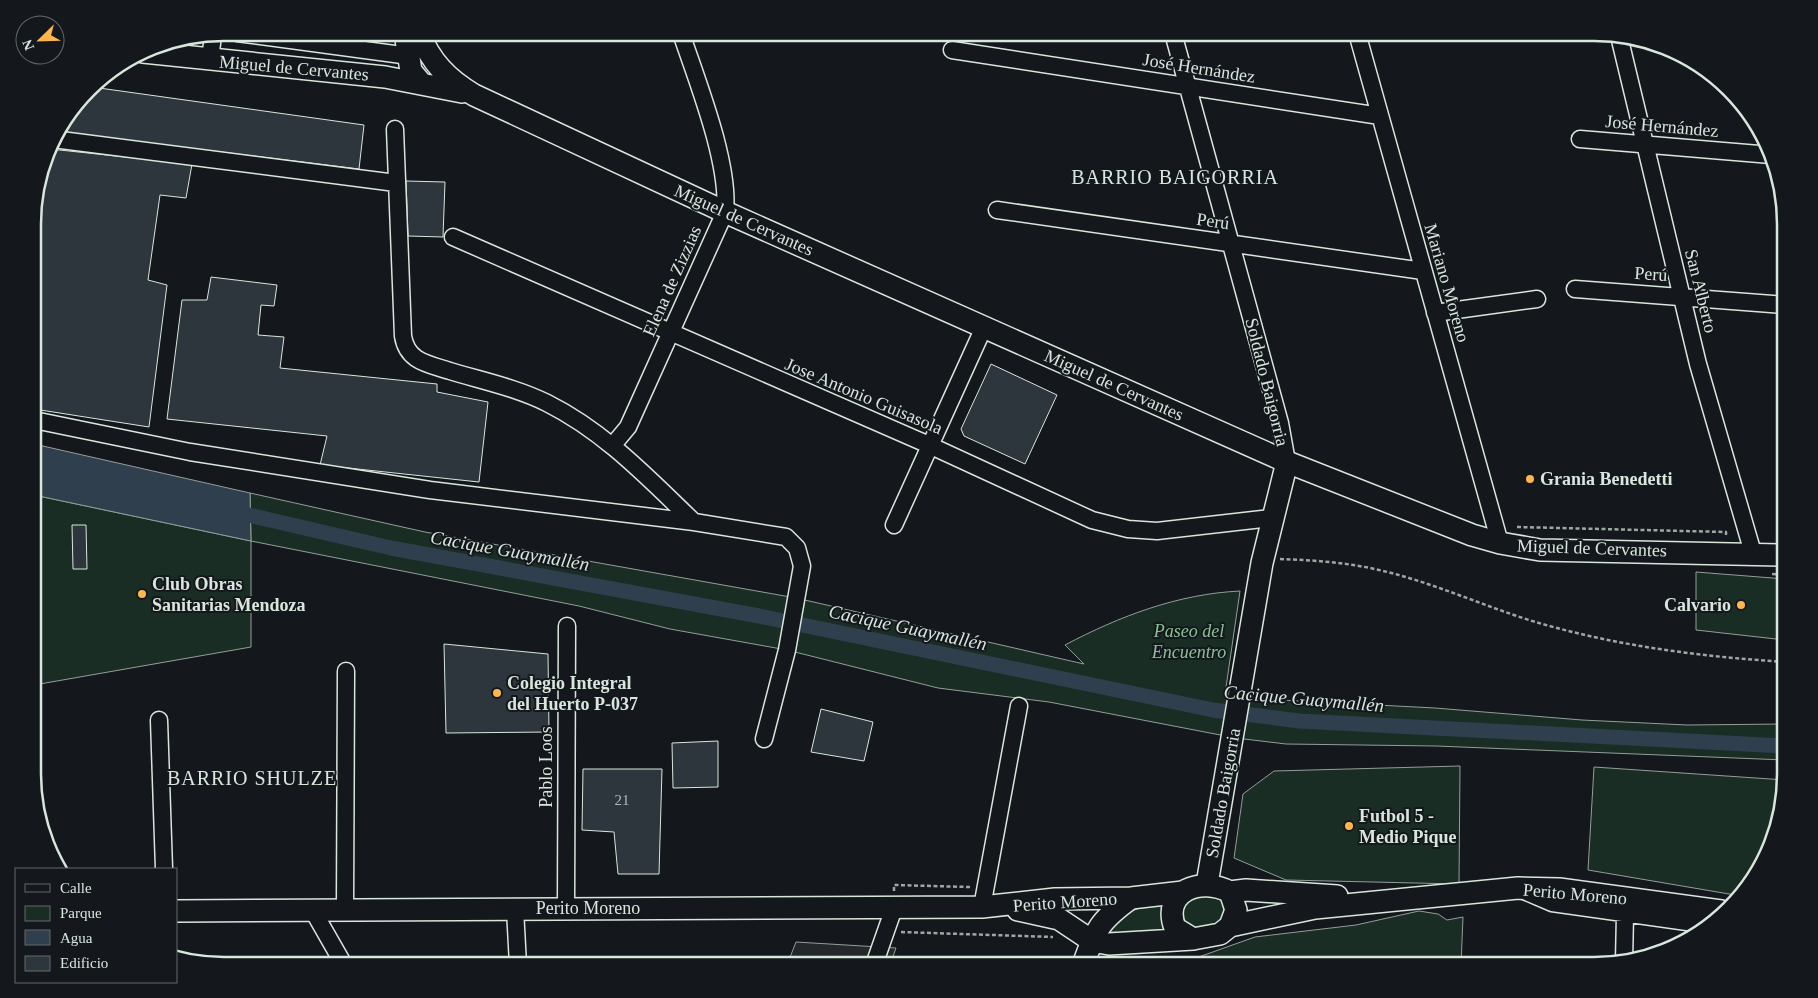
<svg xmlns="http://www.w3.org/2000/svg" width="1818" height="998" font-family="'Times New Roman',serif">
<rect width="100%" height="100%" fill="#14181c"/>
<path fill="#1a2d24" stroke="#939e99" d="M250,493L425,532L796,598L1084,664L1065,645C1120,616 1178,594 1240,591L1225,694L1261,699L1435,708L1582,720L1687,725L1785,724V760L1436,746L1286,744L1236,738L1049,702L938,688L787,650L670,629L579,606L251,541V647L34,685V495L251,541Z
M1696,572L1785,579V640L1696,630Z
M1460,766L1459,884L1286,880L1234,858L1243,794L1274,771Z
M1594,767L1785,780L1760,869L1735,895L1588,870Z
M1215,893C1226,904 1226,912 1218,925L1195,930L1182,920V909L1189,898Z
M1166,899L1169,934L1102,932L1117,916Z
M1419,911L1438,914L1447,920L1463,917L1461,965H1107L1119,960L1193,959L1255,937L1356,925Z"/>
<path fill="#24282b" stroke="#939e99" d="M796,942L896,948L890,965H787Z"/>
<path fill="#2f3f4d" stroke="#939e99" d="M34,444L250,493L251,541L34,495Z"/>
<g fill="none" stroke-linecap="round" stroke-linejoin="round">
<path stroke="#2f3f4d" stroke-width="15" d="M231,511L391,548L759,616L1213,710L1299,721L1785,746"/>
</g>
<path fill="#2c363c" stroke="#d8e6dc" d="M92,87L364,125L359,169L58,132Z
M50,149L192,164L186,198L160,195L148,280L167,285L149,427L34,409V200Z
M406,181L445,182L443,237L408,236Z
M211,277L277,285L274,306L261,305L258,335L284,337L280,368L437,384V392L488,402L479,482L320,465L327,436L167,419L182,300H207Z
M991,364L1057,395L1025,464L964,436L961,429Z
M72,525H86L87,569H73Z
M444,644L548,654L549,732L446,733Z
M821,709L873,722L864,761L811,752Z
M718,741V787L673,788L672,743Z
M583,769H662L659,874H618L614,832L582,830Z
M453,957L457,965H437Z"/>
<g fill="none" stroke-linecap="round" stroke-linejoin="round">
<g stroke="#d8e6dc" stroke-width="19">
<path id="minor" d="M237,33L402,55
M1173,33L1280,423L1287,462
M1357,33L1500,543
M1619,36L1698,364L1753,553
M952,50L1380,116
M210,60L213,35
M395,129L403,336C407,362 429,364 450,371C483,381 517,388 547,403C605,432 648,478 694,522
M53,139L396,183
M1580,139L1771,155
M997,210L1423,271
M453,237L929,445L1092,520L1128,529L1157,531L1271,518
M1575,289L1785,305
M1435,313L1537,299
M34,420L190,452L430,490L694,522L786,537L797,548L802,566L787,650L764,739
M613,445L628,427L725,212C730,163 697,81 681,33
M894,525L984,327
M159,720L164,869
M1524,891L1552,903L1687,922L1699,921L1717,910
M982,907L1019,706
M566,908L567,626
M312,909L344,965
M345,909L346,671
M515,909L518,965
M1624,962L1625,914
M874,965L894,908"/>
</g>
<g stroke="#d8e6dc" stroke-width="24">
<path id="major" d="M405,33L411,71L421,83
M419,33C431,62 447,79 474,95L725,212L1287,462L1472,535L1500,543L1540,550L1785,555
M143,52L385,77L462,92
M1207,884L1262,563L1287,462
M1230,892L1246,890L1337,896
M1018,910L1059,919L1092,941L1109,944L1193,939L1220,934L1230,926L1236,910L1230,892C1201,876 1161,891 1175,928L1193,939
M176,911L982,907L1055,899L1131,898L1183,892
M1230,926L1315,908L1518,888L1559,889L1721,911
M1083,965C1096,929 1099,921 1131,898"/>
</g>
<path stroke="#9da8a2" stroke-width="2.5" stroke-dasharray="4 2.5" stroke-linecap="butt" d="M1517,527L1726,532V536
M1280,559C1310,560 1340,562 1370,568C1434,581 1494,612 1557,628C1632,648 1708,657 1785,662
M1772,574L1785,575
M894,891V885L970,887
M901,932L1053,937"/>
<use href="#minor" stroke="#14181c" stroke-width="16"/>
<use href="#major" stroke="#14181c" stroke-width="21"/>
</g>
<g fill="#ffb74d" stroke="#14181c" stroke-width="2">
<circle cx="1530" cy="479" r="5"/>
<circle cx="142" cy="594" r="5"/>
<circle cx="1741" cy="605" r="5"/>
<circle cx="497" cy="693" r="5"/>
<circle cx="1349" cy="826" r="5"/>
</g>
<g text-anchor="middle" stroke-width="4" stroke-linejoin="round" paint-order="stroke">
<g font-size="15" fill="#adbab4">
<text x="622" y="805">21</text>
</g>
<g font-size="18" fill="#d8e6dc" stroke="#14181c">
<text transform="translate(294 68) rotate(5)" y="6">Miguel de Cervantes</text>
<text transform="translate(1199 68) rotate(9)" y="6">José Hernández</text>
<text transform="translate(1662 126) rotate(5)" y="6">José Hernández</text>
<text transform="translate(744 220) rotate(24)" y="6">Miguel de Cervantes</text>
<text transform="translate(1213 221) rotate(8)" y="6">Perú</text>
<text transform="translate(1651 274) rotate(4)" y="6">Perú</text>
<text transform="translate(672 281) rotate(-66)" y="6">Elena de Zizzias</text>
<text transform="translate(1447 283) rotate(74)" y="6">Mariano Moreno</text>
<text transform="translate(1701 291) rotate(76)" y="6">San Alberto</text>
<text transform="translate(1267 382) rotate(76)" y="6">Soldado Baigorria</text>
<text transform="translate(1114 385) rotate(24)" y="6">Miguel de Cervantes</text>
<text transform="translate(864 396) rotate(23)" y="6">Jose Antonio Guisasola</text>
<text transform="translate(1592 548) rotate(2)" y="6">Miguel de Cervantes</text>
<text transform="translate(546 767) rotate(-90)" y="6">Pablo Loos</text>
<text transform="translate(1223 793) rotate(-80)" y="6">Soldado Baigorria</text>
<text transform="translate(1575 894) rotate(5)" y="6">Perito Moreno</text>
<text transform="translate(1065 902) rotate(-4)" y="6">Perito Moreno</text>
<text x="588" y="914">Perito Moreno</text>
</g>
<g font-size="18" font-weight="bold" fill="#d8e6dc" stroke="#14181c" text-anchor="start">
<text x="1540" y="485">Grania Benedetti</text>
<text x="152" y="590">Club Obras<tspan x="152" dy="21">Sanitarias Mendoza</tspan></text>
<text x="1731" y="611" text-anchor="end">Calvario</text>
<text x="507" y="689">Colegio Integral<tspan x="507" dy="21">del Huerto P-037</tspan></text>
<text x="1359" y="822">Futbol 5 -<tspan x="1359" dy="21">Medio Pique</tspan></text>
</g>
<g font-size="18" font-style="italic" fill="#8ac095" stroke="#14181c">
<text x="1189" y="637">Paseo del<tspan x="1189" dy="21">Encuentro</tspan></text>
</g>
<g font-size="19" font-style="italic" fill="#d8e6dc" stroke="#14181c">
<text transform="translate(510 550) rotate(10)" y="7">Cacique Guaymallén</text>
<text transform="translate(908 627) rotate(12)" y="7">Cacique Guaymallén</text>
<text transform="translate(1304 698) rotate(5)" y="7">Cacique Guaymallén</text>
</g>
<g font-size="20" letter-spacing="1" fill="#d8e6dc" stroke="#14181c">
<text x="1175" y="184">BARRIO BAIGORRIA</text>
<text x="252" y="785">BARRIO SHULZE</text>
</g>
</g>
<path d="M0 0H1818V998H0ZM224 41H1594A183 183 0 0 1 1777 224V774A183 183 0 0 1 1594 957H224A183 183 0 0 1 41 774V224A183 183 0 0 1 224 41Z" fill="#14181c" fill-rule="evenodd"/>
<path fill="none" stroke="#d8e6dc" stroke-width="2.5" d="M224 41H1594A183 183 0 0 1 1777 224V774A183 183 0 0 1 1594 957H224A183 183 0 0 1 41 774V224A183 183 0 0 1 224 41Z"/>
<rect x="15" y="868" width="162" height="115" fill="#14181c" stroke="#626a69"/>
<rect x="25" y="884" width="25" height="8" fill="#14181c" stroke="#626a69"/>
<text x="60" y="893" font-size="15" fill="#d8e6dc">Calle</text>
<rect x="25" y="906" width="25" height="15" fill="#1a2d24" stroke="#626a69"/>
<text x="60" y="918" font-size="15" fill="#d8e6dc">Parque</text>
<rect x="25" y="930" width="25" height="15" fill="#2f3f4d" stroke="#626a69"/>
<text x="60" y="943" font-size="15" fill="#d8e6dc">Agua</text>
<rect x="25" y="956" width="25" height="15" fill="#2c363c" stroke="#626a69"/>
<text x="60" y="968" font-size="15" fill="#d8e6dc">Edificio</text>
<g transform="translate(40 40) rotate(247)"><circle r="24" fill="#14181c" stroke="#626a69"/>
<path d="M0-4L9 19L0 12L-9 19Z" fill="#ffb74d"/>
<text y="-8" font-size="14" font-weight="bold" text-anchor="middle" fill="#d8e6dc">N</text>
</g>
</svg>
